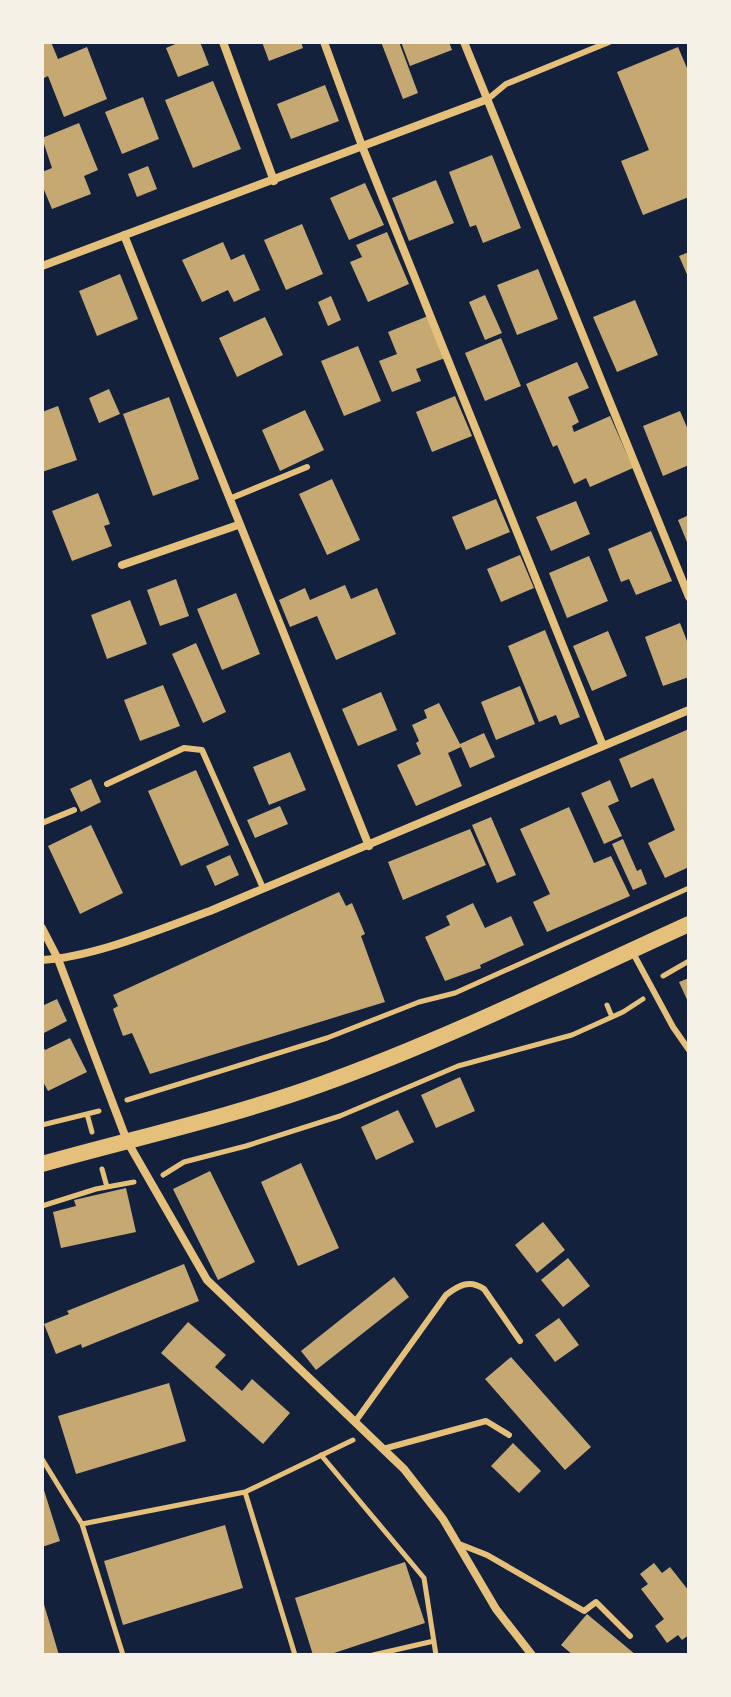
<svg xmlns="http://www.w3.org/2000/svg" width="731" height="1697" font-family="Signika,sans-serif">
<rect width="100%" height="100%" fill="#14213d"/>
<path fill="#c6a872" d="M42,42H51L58,59L87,47L107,99L64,117L48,76L42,79Z
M180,42H200L209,65L178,77L166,48Z
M262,42H301L303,48L269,61Z
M381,42H399L418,93L403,99Z
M401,42H449L452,50L410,66Z
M678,47L687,68L689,67V197L643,215L621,161L649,150L617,72Z
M213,81L241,149L193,168L165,100Z
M325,85L339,121L291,139L277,104Z
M143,97L159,139L122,154L105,112Z
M79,123L98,170L84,176L91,194L52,209L42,185V172L52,168L42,138Z
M492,155L521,228L483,243L476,225L470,227L449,172Z
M148,166L157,189L137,197L128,174Z
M436,180L454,223L409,241L392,198Z
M365,183L384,225L349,240L330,198Z
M302,224L323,274L286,290L264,240Z
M387,232L409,284L368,302L350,262L362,257L356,245Z
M223,242L231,260L244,254L260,290L234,302L228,290L202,302L182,260Z
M689,252V279L679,256Z
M538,269L558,319L517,335L497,285Z
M120,274L138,319L97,336L79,291Z
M485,295L502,333L485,340L469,302Z
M331,296L341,320L328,326L318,302Z
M635,300L658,355L617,372L593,317Z
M428,316L445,358L416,369L421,381L392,392L379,361L397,354L388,332Z
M265,317L283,355L237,377L219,338Z
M501,338L521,386L485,401L465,353Z
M358,346L381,401L344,416L321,361Z
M577,362L589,388L568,397L579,422L572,426L574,432L610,416L633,468L590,487L586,478L574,484L557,445L553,447L526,384Z
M109,389L120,414L99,423L89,398Z
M455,396L472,436L432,452L416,412Z
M169,397L199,479L153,496L123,414Z
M58,406L77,460L42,472V412Z
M305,410L324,450L280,471L262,430Z
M680,411L689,432V465L663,476L643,426Z
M332,479L360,540L327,555L299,494Z
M98,493L110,524L104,526L112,546L72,561L52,511Z
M496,499L510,532L466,550L452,517Z
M576,501L590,534L551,551L536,517Z
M689,515V547L678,520Z
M651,531L672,581L636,595L629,579L621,582L608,549Z
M520,555L534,588L501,602L487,569Z
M589,556L608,601L567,618L549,573Z
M176,579L189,616L160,626L147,590Z
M345,585L351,599L377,588L396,634L336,660L317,616L290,627L279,600L305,588L310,600Z
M236,593L260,654L222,670L197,609Z
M130,600L147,644L107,659L91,615Z
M680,623L689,646V677L663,686L645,637Z
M545,630L580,717L560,725L556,715L539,722L508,646Z
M608,631L627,676L592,691L573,646Z
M196,643L226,712L203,723L172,654Z
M163,685L180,726L140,741L124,700Z
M520,686L535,724L496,740L481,702Z
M381,692L397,730L358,746L342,709Z
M439,703L460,744L484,733L495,757L470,768L461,747L448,753L462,786L416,806L397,765L421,754L416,743L419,741L412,725L427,718L424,710Z
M689,729V867L665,878L648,843L675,830L653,778L631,788L619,759Z
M290,752L306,790L269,805L253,767Z
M196,770L229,845L181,866L148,791Z
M91,779L101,802L81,812L70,789Z
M610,780L619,801L608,806L622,836L604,844L581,793Z
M280,806L288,824L255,838L247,820Z
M569,807L594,863L611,856L630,896L547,932L533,902L550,894L520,829Z
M491,817L516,875L497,883L472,825Z
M91,825L123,893L80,914L48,846Z
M470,829L486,865L403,900L388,862Z
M623,839L637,871L641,869L647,884L633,890L612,844Z
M230,855L239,875L215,886L206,866Z
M339,892L346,906L352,903L365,934L361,936L385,1002L150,1074L132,1033L123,1036L113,1009L118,1006L113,995Z
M473,903L485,928L511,916L524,945L480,965L481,968L445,981L425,937L450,925L446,916Z
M689,978V1004L679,982Z
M57,999L67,1021L42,1034V1006Z
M70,1038L87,1072L48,1091L42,1080V1045L45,1050Z
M460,1077L475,1111L436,1128L421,1095Z
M398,1110L414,1142L376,1160L361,1127Z
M301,1163L339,1248L298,1266L261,1182Z
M210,1171L255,1262L218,1280L173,1189Z
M126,1188L136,1232L61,1248L53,1212L76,1206L74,1200Z
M543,1222L565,1250L537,1273L515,1245Z
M568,1258L590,1286L563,1307L541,1280Z
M184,1264L199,1301L82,1348L81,1344L56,1354L44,1324L69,1314L67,1311Z
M394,1277L409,1297L316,1370L301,1351Z
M559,1318L579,1345L555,1362L535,1335Z
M188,1322L226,1355L215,1367L242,1391L252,1379L290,1413L263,1444L161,1353Z
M511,1357L591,1447L565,1470L485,1379Z
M169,1383L186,1441L76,1474L58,1416Z
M513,1443L541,1471L519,1493L491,1466Z
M42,1484L60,1541L42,1547Z
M225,1525L243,1588L123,1625L104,1561Z
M405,1562L425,1623L328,1655H313L295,1598Z
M654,1563L662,1573L670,1567L689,1591V1635L682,1640L678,1635L667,1643L655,1626L664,1619L641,1589L648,1584L640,1574Z
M43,1601L59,1655H42Z
M587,1614L636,1655H573L561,1645Z"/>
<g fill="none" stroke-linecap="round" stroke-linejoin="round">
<path stroke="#e5c07b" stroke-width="5" d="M663,976L689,961
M607,1005L612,1017
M127,1100L327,1038L419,1002L455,993L689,888
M87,1114L92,1132
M42,1125L99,1111
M102,1169L107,1187
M163,1175L184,1162L246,1146L340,1116L458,1066L572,1035L623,1012L643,999
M42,1206L96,1189L134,1182
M321,1455L424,1578L436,1655
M42,1459L82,1524
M245,1492L295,1655
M123,1655L82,1524L245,1492L353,1440
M373,1655L434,1641"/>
<path stroke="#e5c07b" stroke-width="6" d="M488,99L506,84L609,42
M229,499L307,467
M107,784L184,748L202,750L263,888
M42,823L74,810
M633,953L673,1027L689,1050
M355,1422L446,1295C459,1285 470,1279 484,1289L520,1341
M383,1449L486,1421L509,1435
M459,1544L487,1555L584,1611L596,1602L630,1636"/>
<path stroke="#e5c07b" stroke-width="8" d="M223,42L274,181
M324,42L362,146L603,746
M464,42L689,597
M124,235L369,846
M42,266L488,99
M122,565L238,525
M42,928L58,959L127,1141L207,1280L404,1469L443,1519L496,1609L532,1655
M42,960C95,957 160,929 210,911L689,710"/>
<path stroke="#e5c07b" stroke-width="16" d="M42,1164C135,1138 231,1117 322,1084C447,1039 568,979 689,924"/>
</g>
<rect width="731" height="1697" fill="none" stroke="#f6f1e7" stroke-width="88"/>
</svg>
